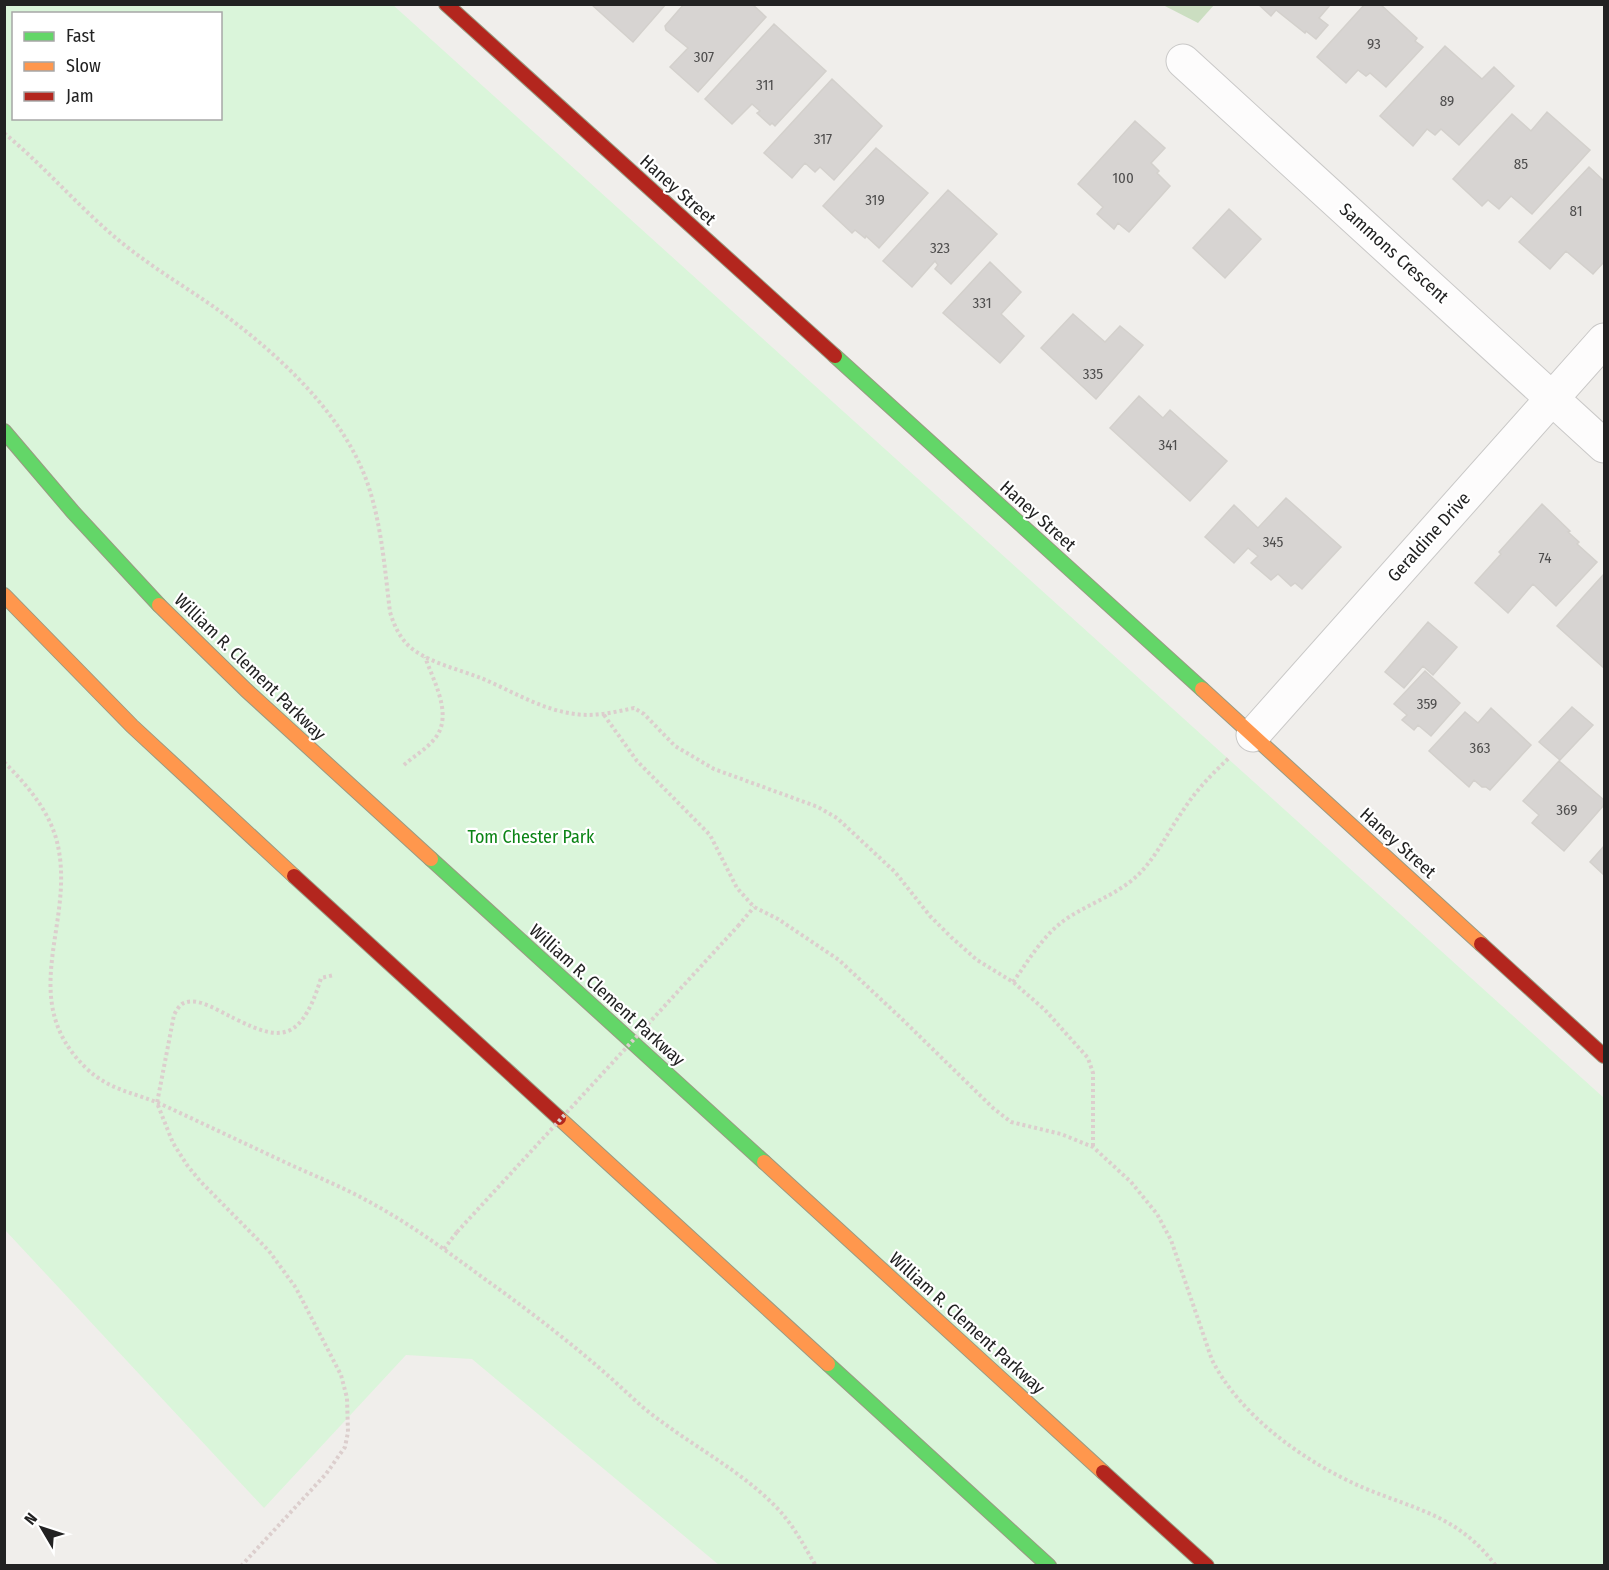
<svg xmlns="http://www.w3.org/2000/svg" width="1609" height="1570" font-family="'Fira Sans Condensed',sans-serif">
<rect width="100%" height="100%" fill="#f0eeeb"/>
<path fill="#cbdec1" d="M1163,5H1214L1198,23Z"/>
<path fill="#daf5da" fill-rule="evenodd" d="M5,5H393L1604,1098V1565H719L472,1359L406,1355L264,1508L5,1230ZM14,14H220V118H14Z"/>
<path fill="#d7d4d2" stroke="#d3d0cc" stroke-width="1.5" d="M591,4H666L633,42Z
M684,4H752L766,17L698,92L670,67L688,48L666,30L665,26Z
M1258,4H1331L1319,18L1328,25L1316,39L1306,31L1305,33L1276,10L1271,16Z
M1365,4H1380L1417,38L1415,41L1423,47L1386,87L1370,73L1366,76L1358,70L1346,83L1317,57Z
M774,24L826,71L775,126L772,123L770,125L757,113L760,111L752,104L732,124L705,99Z
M1445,46L1482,79L1494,67L1514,86L1459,145L1441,129L1435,135L1427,129L1413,146L1380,116Z
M832,79L882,126L834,180L820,167L815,172L805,163L792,178L764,153Z
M1547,112L1590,150L1532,214L1511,196L1499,209L1488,200L1482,206L1453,179L1512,114L1531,131Z
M1135,121L1165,148L1151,163L1159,171L1157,173L1170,186L1129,232L1118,223L1114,229L1097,214L1103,207L1078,184Z
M876,148L928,193L879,248L866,236L865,238L855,230L852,233L823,206Z
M1589,167L1604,181V262L1593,274L1566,251L1550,269L1519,242Z
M948,190L997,234L951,284L935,269L938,265L935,261L912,287L883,261Z
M1229,209L1261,239L1225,278L1193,248Z
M990,262L1021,292L1001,314L1024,336L1000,363L943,313Z
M1073,314L1105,342L1120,326L1143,345L1096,399L1041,348Z
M1139,396L1163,418L1170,410L1227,461L1190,501L1110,428Z
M1286,498L1341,547L1302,589L1295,583L1291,586L1278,574L1271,580L1251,563L1258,556L1248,548L1234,563L1205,537L1234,505L1258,528Z
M1542,504L1570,531L1568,532L1579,542L1577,544L1597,562L1556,606L1533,584L1508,613L1475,583L1501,554L1499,552Z
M1604,574V668L1557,626Z
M1428,622L1457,647L1433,675L1423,666L1404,688L1385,672Z
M1425,671L1460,703L1431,736L1418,725L1414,730L1402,720L1407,715L1394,704Z
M1572,707L1593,725L1560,760L1539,742Z
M1491,708L1531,745L1490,790L1486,787H1482L1474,780L1469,787L1429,751L1465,712L1478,723Z
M1559,761L1604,800V805L1564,851L1532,823L1539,815L1523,801Z
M1604,846V875L1590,862Z"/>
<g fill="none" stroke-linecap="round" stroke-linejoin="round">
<g stroke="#c9c8c7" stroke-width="35">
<path id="street" d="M1183,61L1604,446
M1253,735L1604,340"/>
</g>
<g stroke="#999a82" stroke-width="16">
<path id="fast" d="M835,356L1202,689
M4,431L73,512L159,605
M431,859L764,1162
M828,1364L1049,1566"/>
</g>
<g stroke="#999a82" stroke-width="16">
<path id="slow" d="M4,595L132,726L294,876
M159,605L246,690L431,859
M1202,689L1481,944
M559,1118L828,1364
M764,1162L1103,1472"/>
</g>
<g stroke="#999a82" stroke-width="16">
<path id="jam" d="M446,4L835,356
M294,876L559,1118
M1481,944L1604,1056
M1103,1472L1207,1566"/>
</g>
<path stroke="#dccecd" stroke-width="4" stroke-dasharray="3 3" stroke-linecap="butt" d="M4,133C49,170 85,215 131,250C158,271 187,288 214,307C276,352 347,415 370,491C382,530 385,571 390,612C394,625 399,637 410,647C429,663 458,669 481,678C512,691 542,710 575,714C595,717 615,712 634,708L644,714L675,746L714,769L818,807L837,818L895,872L930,916L951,937L977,960L1013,982L1045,1010L1088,1058L1093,1073V1147
M604,715L637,761L710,835L737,888L754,907L778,919L839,960L902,1019L993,1108L1011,1122L1061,1134L1093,1147L1131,1182L1157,1214L1171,1240L1212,1360C1241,1417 1306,1463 1364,1488C1417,1510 1459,1516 1496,1566
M4,762C26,784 47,808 56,838C79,920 13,997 86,1068C110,1091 134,1092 163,1105C206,1125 248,1145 291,1165C315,1176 340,1186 364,1199C406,1221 444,1249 482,1277C524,1307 565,1338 604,1372C618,1384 631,1397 645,1409C688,1444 740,1469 778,1509C794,1526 804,1546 816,1566
M404,765C414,756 428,748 436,737C453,714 433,680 425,657
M738,926L754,907
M1013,982C1029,960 1043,935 1066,919C1090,903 1119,894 1140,873C1158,854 1169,830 1184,809C1197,789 1213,773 1230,757
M444,1249L457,1232
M241,1566L326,1474L345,1447L348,1432L347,1398L341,1375L296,1288L269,1251L200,1181L187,1165L173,1143L157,1103L174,1015C176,1011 179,1006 182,1004C192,998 205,1004 214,1008C272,1038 298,1054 321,978L334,975"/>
<use href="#street" stroke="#fdfcfc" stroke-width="33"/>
<use href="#fast" stroke="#63d668" stroke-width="14"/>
<use href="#slow" stroke="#ff974d" stroke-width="14"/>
<use href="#jam" stroke="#b3261e" stroke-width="14"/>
<path stroke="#dccecd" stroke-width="4" stroke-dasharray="3 3" stroke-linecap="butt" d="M457,1232L738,926"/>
</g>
<g text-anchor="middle" stroke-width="4.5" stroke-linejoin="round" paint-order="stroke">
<g font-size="15" fill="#4f4e4e">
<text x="1374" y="49">93</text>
<text x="704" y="62">307</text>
<text x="765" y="90">311</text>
<text x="1447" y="106">89</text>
<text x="823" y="144">317</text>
<text x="1521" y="169">85</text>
<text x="1123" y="183">100</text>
<text x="875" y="205">319</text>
<text x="1576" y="216">81</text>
<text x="940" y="253">323</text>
<text x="982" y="308">331</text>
<text x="1093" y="379">335</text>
<text x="1168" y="450">341</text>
<text x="1273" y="547">345</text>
<text x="1545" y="563">74</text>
<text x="1427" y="709">359</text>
<text x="1480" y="753">363</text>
<text x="1567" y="815">369</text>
</g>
<g font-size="18" fill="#222" stroke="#fff">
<text transform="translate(678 190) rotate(42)" y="6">Haney Street</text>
<text transform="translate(1394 253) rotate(42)" y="6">Sammons Crescent</text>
<text transform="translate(1038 516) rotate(42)" y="6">Haney Street</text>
<text transform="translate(1429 537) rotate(-48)" y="6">Geraldine Drive</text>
<text transform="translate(250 667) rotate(44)" y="6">William R. Clement Parkway</text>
<text transform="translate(1398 843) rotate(42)" y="6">Haney Street</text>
<text transform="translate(607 995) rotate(42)" y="6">William R. Clement Parkway</text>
<text transform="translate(967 1323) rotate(42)" y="6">William R. Clement Parkway</text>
</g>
<g font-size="18" fill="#0c8416" stroke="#fff">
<text x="531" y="843">Tom Chester Park</text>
</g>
</g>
<rect width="1609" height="1570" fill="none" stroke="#222222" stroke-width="12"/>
<rect x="12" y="12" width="210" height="108" fill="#ffffff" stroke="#a7a7a7" stroke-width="1.5"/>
<rect x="24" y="32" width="30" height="9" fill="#63d668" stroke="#a7a7a7" stroke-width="1.5"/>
<text x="66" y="42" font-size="18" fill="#222222">Fast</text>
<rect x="24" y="62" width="30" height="9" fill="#ff974d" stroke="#a7a7a7" stroke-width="1.5"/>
<text x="66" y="72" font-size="18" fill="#222222">Slow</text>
<rect x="24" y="92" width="30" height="9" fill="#b3261e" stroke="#a7a7a7" stroke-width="1.5"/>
<text x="66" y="102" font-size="18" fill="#222222">Jam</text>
<g transform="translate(42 1528) rotate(309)" stroke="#ffffff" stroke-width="4.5" paint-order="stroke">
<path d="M0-4.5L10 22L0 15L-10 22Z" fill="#222222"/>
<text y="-9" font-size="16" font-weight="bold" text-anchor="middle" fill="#222222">N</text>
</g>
</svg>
